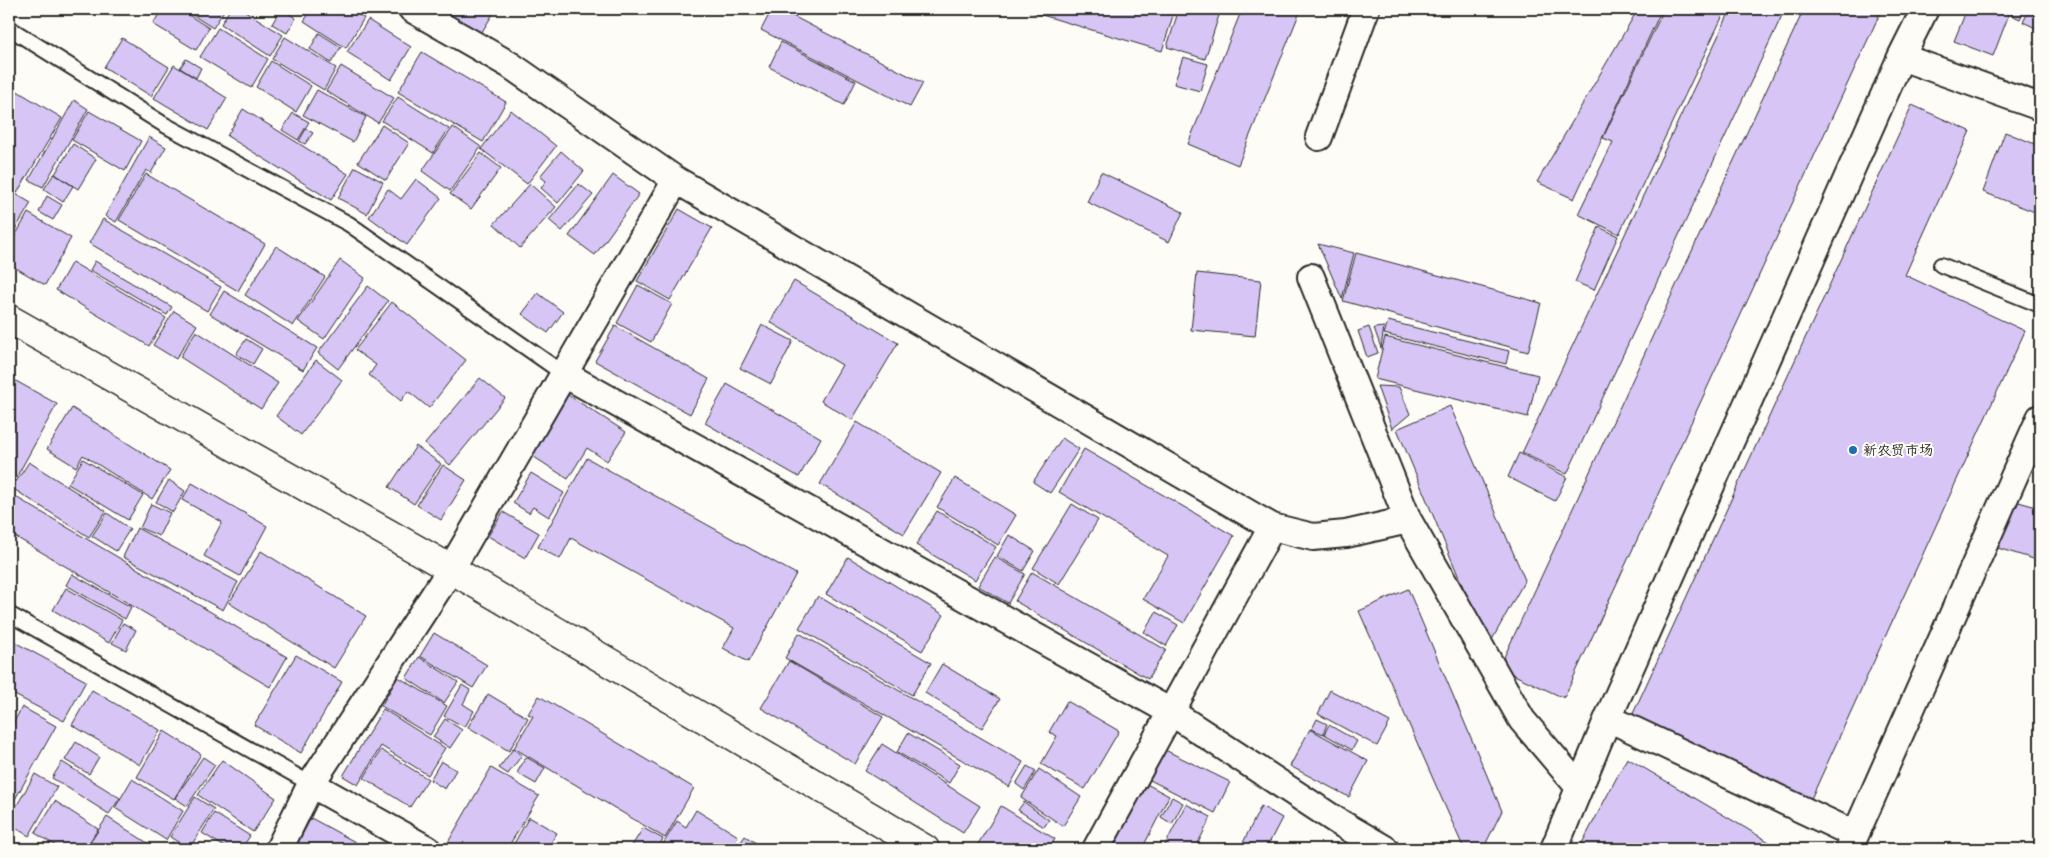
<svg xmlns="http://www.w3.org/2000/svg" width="2049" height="858" font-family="Mali,'LXGW WenKai TC',sans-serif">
<rect width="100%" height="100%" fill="#fdfcf7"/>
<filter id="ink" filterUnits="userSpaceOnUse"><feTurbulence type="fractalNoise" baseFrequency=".02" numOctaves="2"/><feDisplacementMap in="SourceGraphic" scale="10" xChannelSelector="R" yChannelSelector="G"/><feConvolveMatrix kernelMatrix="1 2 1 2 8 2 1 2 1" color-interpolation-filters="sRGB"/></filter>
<g filter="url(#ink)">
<path fill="#d7c5f6" stroke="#2b2b2b" d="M162,9H179L209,28L196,50L153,24Z
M183,9H225L213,28Z
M230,9H242L283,35L270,56L221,24Z
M281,9L296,18L287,33L272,24Z
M312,9H349L364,18L346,48L304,21Z
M437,9H496L480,35Z
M772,9H779L923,83L910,107L761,30Z
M1022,9H1175L1162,51Z
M1179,9H1221L1205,59L1167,47Z
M1242,9H1301L1238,165L1188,144Z
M1638,9H1662L1574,199L1537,182Z
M1664,9H1726L1619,234L1578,214L1613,142L1603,138Z
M1731,9H1785L1567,474L1522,453Z
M1804,9H1882L1564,698L1499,668Z
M1967,9H2011L1993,56L1954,41Z
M2014,9H2025L2020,19L2011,15Z
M2030,9H2040V30L2023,22Z
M368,20L411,47L391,80L347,52Z
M218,28L268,59L251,88L200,57Z
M319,33L341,47L331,63L310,49Z
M285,37L336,68L324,90L272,59Z
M122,38L169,67L151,96L104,67Z
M781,42L856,81L844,105L769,67Z
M422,52L506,102L483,142L398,92Z
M1183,57L1208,64L1200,91L1174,84Z
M186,59L201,68L196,78L180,68Z
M271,61L311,86L296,112L256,87Z
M174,65L227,98L208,130L154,98Z
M341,66L394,98L378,123L326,91Z
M9,86L62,118L17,193L9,188Z
M317,90L366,117L353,142L303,115Z
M398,97L449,129L433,153L382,121Z
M74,100L88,109L43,187L29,180Z
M1912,105L1970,131L1905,275L2025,331L1810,801L1631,718Z
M243,109L348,174L331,200L227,136Z
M511,110L556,146L527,184L481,149Z
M89,111L141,141L125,171L72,140Z
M293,113L309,122L298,140L282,130Z
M382,125L409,143L386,180L358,162Z
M453,127L481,147L450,191L422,171Z
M306,129L313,133L305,144L299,141Z
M2005,132L2040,146V214L1983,192Z
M149,137L166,147L151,173L146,170L116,222L105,216Z
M73,144L96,159L78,189L55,174Z
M561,151L584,171L558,203L541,188L546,181L540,176Z
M481,153L501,168L471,209L450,194Z
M355,167L383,182L367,214L338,198Z
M1101,172L1183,212L1169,242L1087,202Z
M54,174L73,186L63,202L44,189Z
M146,174L265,244L238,291L119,220Z
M613,175L639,194L595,255L569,236Z
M416,179L441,198L407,245L369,217L388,189L401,199Z
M530,184L556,207L520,248L494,224Z
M579,184L593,195L562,231L549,220Z
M9,190L31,203L9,240Z
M47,196L62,205L53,220L39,212Z
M679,209L712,228L670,300L637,281Z
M28,213L71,238L45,285L9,264V247Z
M103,219L221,287L207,311L89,243Z
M1599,227L1618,236L1594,290L1575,282Z
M1318,244L1354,253L1342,299Z
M276,246L325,277L293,326L245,295Z
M1356,253L1541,303L1528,352L1343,301Z
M340,260L365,278L324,339L298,321Z
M95,261L172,307L167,315L90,270Z
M72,262L166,318L149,346L56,290Z
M1197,273L1261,280L1255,336L1191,330Z
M794,281L898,343L852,420L821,401L842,365L770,322Z
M638,285L672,304L651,342L617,323Z
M368,286L388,301L338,369L318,353Z
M224,291L317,348L303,370L210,314Z
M538,293L563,312L548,333L522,314Z
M392,302L466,360L429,408L408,391L401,401L369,375L376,365L355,350Z
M174,311L197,325L176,359L153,345Z
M1388,321L1509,351L1506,364L1384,334Z
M762,325L793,341L771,384L740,368Z
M615,326L709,379L690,414L595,361Z
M1369,327L1378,353L1367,357L1358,331Z
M1384,327L1381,348L1374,328Z
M196,331L278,383L261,409L180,357Z
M1385,337L1538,375L1528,417L1375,379Z
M246,339L262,349L253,364L236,354Z
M316,360L342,380L301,435L276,416Z
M480,378L505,398L450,465L425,444Z
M16,381L57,404L11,487L9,486V430L15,418L9,415V394Z
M727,384L821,438L799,477L705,423Z
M1377,386L1399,387L1410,414L1392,429Z
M568,395L626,432L607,461L587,448L568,479L531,455Z
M1450,406L1525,580L1488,647L1397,429Z
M72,408L170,470L152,499L83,455L76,467L47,449Z
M857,422L941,473L904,534L820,484Z
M1062,438L1079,449L1050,493L1033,482Z
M416,446L441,464L414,504L389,487Z
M1084,449L1234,536L1184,623L1143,599L1168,556L1059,492Z
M1519,453L1567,477L1555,501L1508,477Z
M587,458L796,574L748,662L723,648L734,628L571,538L560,559L538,547Z
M83,459L143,495L128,520L68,484Z
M29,462L106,511L89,537L12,488Z
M443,465L466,480L441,520L417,505Z
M531,473L564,493L549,517L533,507L529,513L513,503Z
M955,478L1016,515L998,545L937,507Z
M169,480L185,491L173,512L156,502Z
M192,483L267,526L240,576L204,556L222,522L182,500Z
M9,493L287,657L270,687L9,533Z
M2008,499L2040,508V561L1988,545Z
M151,504L170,513L159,536L140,528Z
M1072,504L1098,520L1059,584L1033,568Z
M937,511L996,547L975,580L916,545Z
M503,512L539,533L525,558L488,536Z
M107,513L130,529L116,551L92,536Z
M137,528L238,582L223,610L123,557Z
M1009,535L1035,551L1023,571L997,556Z
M261,551L366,616L334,668L229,603Z
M848,557L944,615L922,651L826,594Z
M995,557L1025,574L1008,603L978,586Z
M1032,572L1166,650L1148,679L1015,601Z
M72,574L131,607L125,619L66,585Z
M66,588L122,620L109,643L53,610Z
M1408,589L1502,811L1483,849H1464L1359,611Z
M818,596L931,663L912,695L799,628Z
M1156,612L1178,625L1166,646L1144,632Z
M123,623L136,630L126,650L112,643Z
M434,633L487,665L473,688L420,656Z
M799,633L1023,762L1009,787L785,658Z
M9,639L86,681L64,721L9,692Z
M296,655L342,682L301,753L254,725Z
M419,657L458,682L444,703L406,678Z
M789,661L883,717L855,764L761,708Z
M942,664L1000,699L982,728L925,693Z
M398,677L447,706L430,735L381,706Z
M462,685L470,690L463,704L474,711L465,727L444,716Z
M92,690L160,730L140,765L72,725Z
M1330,690L1390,722L1377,746L1318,714Z
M488,694L528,718L509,751L468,727Z
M539,696L694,788L665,838L514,748L533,716L528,714Z
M1067,701L1119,731L1085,789L1041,764L1057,736L1049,732Z
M22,707L56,726L9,810V731Z
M383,709L445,748L428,775L381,746L358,785L343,776Z
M445,719L462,730L450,748L433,737Z
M1317,719L1327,724L1323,734L1312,729Z
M1329,725L1357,741L1352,750L1324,734Z
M1310,729L1368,761L1349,797L1290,766Z
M164,731L201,754L174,799L137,777Z
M908,733L960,764L949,783L897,752Z
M76,742L99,757L89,774L65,760Z
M882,744L980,806L963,833L865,771Z
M513,749L522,755L508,774L499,768Z
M1163,749L1230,782L1215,813L1148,779Z
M381,750L428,779L410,807L364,778Z
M203,757L215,765L187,806L175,798Z
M526,757L545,768L536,784L517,773Z
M1627,758L1781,849H1579Z
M222,760L276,798L253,832L198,795Z
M441,761L456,770L445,789L430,780Z
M62,762L120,798L109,814L52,778Z
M1027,766L1036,771L1024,790L1016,784Z
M491,768L539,796L507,849H456L447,844Z
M1039,769L1081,797L1063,826L1021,798Z
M35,774L57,787L29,836L9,824V819Z
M132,779L183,811L166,840L115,808Z
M1141,781L1169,796L1142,849H1107Z
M195,797L214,809L189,849L170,837Z
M1172,797L1183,803L1172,824L1161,817Z
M55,801L98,829L85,849H61L35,833Z
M1024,802L1049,820L1044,827L1018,810Z
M1186,804L1211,817L1195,849H1163Z
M1001,806L1055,839L1049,849H975Z
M1261,806L1282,818L1266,849H1240Z
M696,810L738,836L730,849H660L677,821L686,827Z
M214,813L250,836L241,849H228L202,833Z
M107,817L157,849H86Z
M529,817L557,833L547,849H511Z
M311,818L357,843L354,849H294Z
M643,828L663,839L657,849H630Z
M745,836L765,849H736Z
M172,842L185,849H168Z"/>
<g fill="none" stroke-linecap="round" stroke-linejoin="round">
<g stroke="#2b2b2b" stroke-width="18">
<path id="service" d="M9,28L163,124L349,224L564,374
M1941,265L2040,305
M9,614L311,784"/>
</g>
<g stroke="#2b2b2b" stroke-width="30">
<path id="minor" d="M412,9L510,65L676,180L1272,527L1313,537L1346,534L1408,520
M1901,57L2040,107
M1319,137L1366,9
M1311,277L1408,520L1522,720L1579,787
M564,374L1171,712L1337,821L1385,849
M1608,718L1854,834
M311,784L427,849
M279,849L311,784L451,569L676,180
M1096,849L1272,527
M1554,849L1608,718L1901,57L1925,9
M1849,849L2040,418"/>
</g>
<g stroke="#2b2b2b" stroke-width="31">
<path id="tertiary" d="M9,319L451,569L925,849"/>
</g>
<use href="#service" stroke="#fdfcf7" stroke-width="14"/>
<use href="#minor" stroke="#fdfcf7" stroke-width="26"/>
<use href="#tertiary" stroke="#fdfcf7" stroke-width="28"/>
</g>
</g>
<circle fill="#1f6fb2" stroke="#fdfcf7" stroke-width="2" cx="1853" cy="450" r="5"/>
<g text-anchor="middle" stroke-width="4" stroke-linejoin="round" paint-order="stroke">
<g font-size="14" fill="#2b2b2b" stroke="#fdfcf7" text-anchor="start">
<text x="1863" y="455">新农贸市场</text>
</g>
</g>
<rect width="2049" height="858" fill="none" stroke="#fdfcf7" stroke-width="30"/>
<rect x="15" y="15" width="2019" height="828" fill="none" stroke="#2b2b2b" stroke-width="2" filter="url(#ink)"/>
</svg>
